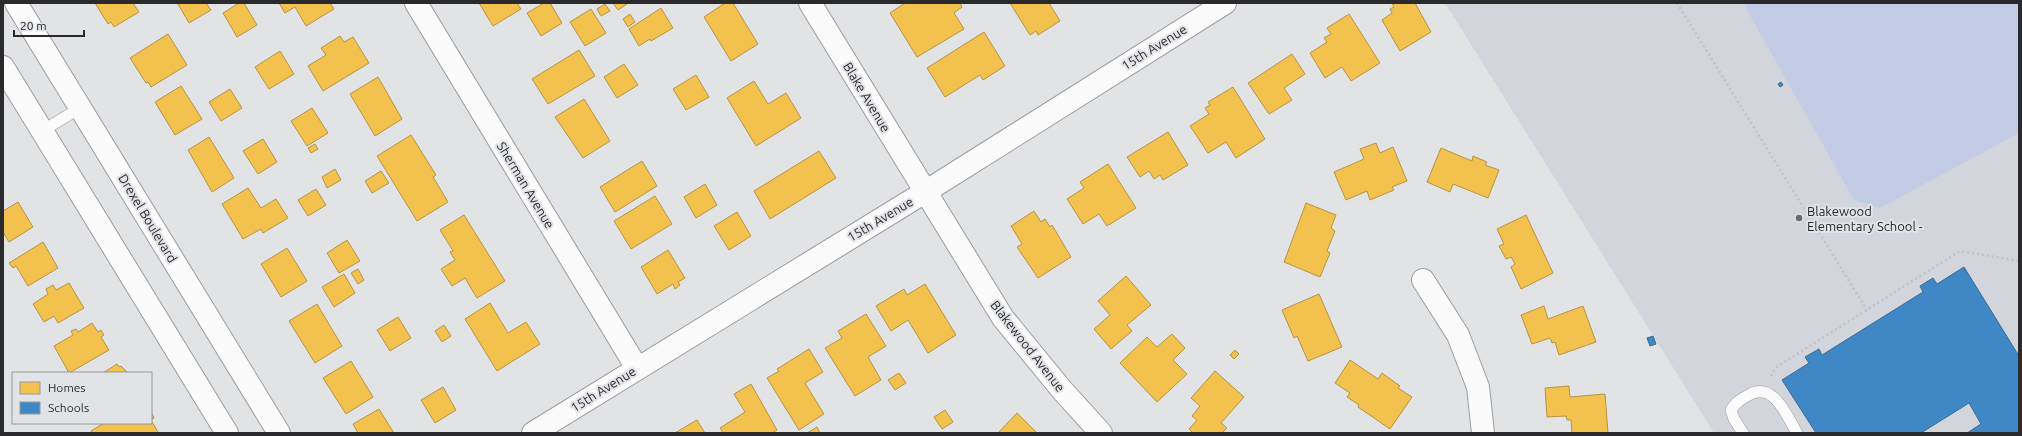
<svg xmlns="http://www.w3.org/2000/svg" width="2022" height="436" font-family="Ubuntu,sans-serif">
<rect width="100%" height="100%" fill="#e2e3e5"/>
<path fill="#d2d5db" d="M1445,3H2019V433H1714Z"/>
<path fill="#c2cce4" d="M1743,3H2019V133L1880,208L1854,200Z"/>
<path fill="#f2c14e" stroke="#b69444" d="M95,3H133L139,12L114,27L111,22L108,24Z
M180,3H206L211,10L189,23L178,4Z
M239,3H244L257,25L237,37L223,13Z
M279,3H330L334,9L306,26L295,7L285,13Z
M479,3H517L521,9L493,26Z
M544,3H550L562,23L541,36L527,13Z
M613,3H626L627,4L618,10Z
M725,3H733L758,44L731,61L704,17Z
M905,3H960L962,7L954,13L964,29L917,57L890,13Z
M1010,3H1049L1060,21L1038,35L1036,31L1030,35Z
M1392,3H1415L1431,32L1400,51L1382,20L1392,13L1390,9L1394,7Z
M605,4L610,11L601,16L597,9Z
M661,8L673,28L651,41L650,39L639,46L629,29Z
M591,9L606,33L585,46L570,22Z
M630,14L635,22L628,27L623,19Z
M1349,14L1380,63L1351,81L1342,67L1325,78L1310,53L1327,42L1324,38L1331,34L1327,28Z
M984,32L1005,66L983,80L980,75L945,97L927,68Z
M168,34L187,65L151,87L148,82L146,83L130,58Z
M340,36L344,42L353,37L369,63L323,91L308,66L326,55L321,48Z
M579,50L595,76L548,104L532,79Z
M280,51L294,74L269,89L255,67Z
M1292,54L1305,74L1284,88L1292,100L1269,114L1248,83Z
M624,64L638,85L617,98L604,77Z
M696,75L709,97L686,110L673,89Z
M378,77L402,119L375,136L350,94Z
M754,81L768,104L786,93L801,118L756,146L727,98Z
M181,86L202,119L175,135L155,102Z
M1233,87L1265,139L1236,158L1226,142L1208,153L1190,126L1209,114L1205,108L1210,105L1208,102Z
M230,89L242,108L221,121L209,102Z
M584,99L610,141L583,158L555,117Z
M312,108L328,133L307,146L291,121Z
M1168,132L1188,165L1163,180L1160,175L1154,179L1149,171L1140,177L1127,157Z
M411,135L436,175L433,177L448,202L417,221L377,156Z
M209,137L234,178L212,192L188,150Z
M263,139L277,162L258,174L243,151Z
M1376,143L1380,153L1393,147L1407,181L1392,187L1394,190L1370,200L1367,191L1346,200L1334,172L1364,159L1360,149Z
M315,144L318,149L311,153L308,148Z
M1441,148L1472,161L1473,156L1487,162L1485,165L1499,170L1488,198L1453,184L1450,192L1427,182Z
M819,151L836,178L770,219L754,191Z
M642,161L657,186L615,212L600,187Z
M1108,164L1136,208L1107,226L1099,214L1083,224L1067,199L1084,188L1080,182Z
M335,169L341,180L327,188L322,177Z
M381,171L389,183L372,193L365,181Z
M705,184L717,205L696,218L684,197Z
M248,188L261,208L276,199L288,218L263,233L261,229L243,239L222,204Z
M316,189L326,205L308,216L298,200Z
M655,196L672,224L631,249L614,221Z
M18,202L33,227L9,242L3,232V211Z
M1306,203L1336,215L1331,228L1335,231L1327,251L1330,253L1320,277L1284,262Z
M1034,211L1041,222L1045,219L1050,227L1052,225L1071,257L1038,278L1017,247L1022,244L1011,226Z
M737,212L751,236L729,250L714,226Z
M464,215L505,281L477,298L465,278L452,286L441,269L455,260L450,252L453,251L440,230Z
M1526,215L1553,273L1521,289L1511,267L1515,264L1511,257L1506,259L1499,246L1504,244L1497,229Z
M347,240L360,261L339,273L327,253Z
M43,242L58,268L28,286L16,266L13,268L9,263Z
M287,248L307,281L281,297L261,264Z
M668,250L685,278L678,282L680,285L675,289L673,284L657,294L641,267Z
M358,269L364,280L358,284L351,273Z
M344,274L355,293L334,307L322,287Z
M1126,276L1151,305L1127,325L1132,331L1111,349L1094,329L1110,315L1098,301Z
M69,283L84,308L58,323L54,316L44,322L33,304L48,294L46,289L53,285L56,290Z
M925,284L956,335L928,353L908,320L891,331L876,306L904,289L907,295Z
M1319,294L1342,347L1308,361L1297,336L1294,338L1282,310Z
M490,303L508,333L526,322L540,344L497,371L465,319Z
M317,304L342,346L315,363L289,321Z
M1544,306L1548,319L1583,306L1596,342L1559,355L1555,342L1552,343L1550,338L1532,344L1521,315Z
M866,314L886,346L868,357L881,380L855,396L825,348L842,338L838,331Z
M398,317L411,338L390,351L377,330Z
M92,323L98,332L101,330L104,335L101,337L109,350L69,373L54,346L73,335L71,331L76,329L78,332Z
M444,325L451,336L442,342L435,331Z
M1172,334L1185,348L1173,360L1187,374L1157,402L1120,363L1147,337L1157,347Z
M809,349L823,372L805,383L824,414L799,430L767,378L779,371L777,369Z
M1235,350L1239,354L1234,359L1230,355Z
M1350,360L1378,379L1382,373L1400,386L1398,388L1412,397L1390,429L1358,407L1359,405L1347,397L1350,393L1335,383Z
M351,361L373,397L346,414L323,378Z
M117,364L119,367L121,366L128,373H103Z
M1215,371L1244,397L1221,423L1227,428L1222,433H1193L1189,429L1197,420L1192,416L1200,406L1191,398Z
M899,373L906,383L895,390L888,380Z
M751,384L777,430L772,433H723L720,428L745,412L734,394Z
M1569,386L1570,397L1605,394L1608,433H1572L1571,420H1567L1566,416L1547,417L1545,388Z
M443,387L456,410L435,423L421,400Z
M379,409L394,433H358L353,424Z
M945,410L953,422L942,429L934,417Z
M151,412L154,418L151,420L158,432L156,433H92L91,431L104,423H151Z
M1017,413L1037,433H998Z
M697,420L705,433H675L695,421Z
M817,427L820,433H807Z"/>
<path fill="#3f88c5" stroke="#396c97" d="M1781,82L1783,85L1780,87L1778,84Z
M1964,267L2019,356V433H1967L1981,424L1969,403L1921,433H1816L1782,380L1809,363L1805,357L1819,349L1822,355L1923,292L1920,286L1933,278L1937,284Z
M1653,336L1656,344L1650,346L1647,338Z"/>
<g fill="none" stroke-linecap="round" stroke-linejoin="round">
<g stroke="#9c9c9e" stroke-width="12">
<path id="lane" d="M42,131L80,108
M1743,433L1734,419L1731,410C1735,403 1740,400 1747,396C1773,379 1786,415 1797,433"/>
</g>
<g stroke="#9c9c9e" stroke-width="24">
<path id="street" d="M416,3L637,368
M810,3L1003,318L1062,390L1101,433
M1423,280L1458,335L1478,387L1483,433"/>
</g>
<g stroke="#9c9c9e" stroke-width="24">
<path id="secondary" d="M16,3L279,433
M3,67L227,433
M533,433L925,192L1225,3"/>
</g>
<path stroke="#c2c2c3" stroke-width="2.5" stroke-dasharray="2 3" stroke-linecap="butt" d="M1677,3L1867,310
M1771,376L1775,368L1960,251L2019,261"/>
<use href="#lane" stroke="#fbfbfb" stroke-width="11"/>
<use href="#street" stroke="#fbfbfb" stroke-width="22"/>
<use href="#secondary" stroke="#fbfbfb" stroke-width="22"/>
</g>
<circle fill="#6a6b6d" stroke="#e1e3e6" stroke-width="1.5" cx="1799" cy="218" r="4"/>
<g text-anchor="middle" stroke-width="4" stroke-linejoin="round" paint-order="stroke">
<g font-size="13" fill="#2a2a2c" stroke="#e1e3e6">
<text transform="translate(1154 47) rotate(-32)" y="5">15th Avenue</text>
<text transform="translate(867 97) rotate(59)" y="5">Blake Avenue</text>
<text transform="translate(526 185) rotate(59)" y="5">Sherman Avenue</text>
<text transform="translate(148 218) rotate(59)" y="5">Drexel Boulevard</text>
<text transform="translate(880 219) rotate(-31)" y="5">15th Avenue</text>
<text transform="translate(1028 346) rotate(52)" y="5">Blakewood Avenue</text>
<text transform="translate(603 389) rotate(-32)" y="5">15th Avenue</text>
</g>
<g font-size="13" fill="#2a2a2c" stroke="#e1e3e6" text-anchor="start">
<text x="1807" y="216">Blakewood<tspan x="1807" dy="15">Elementary School -</tspan></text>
</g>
</g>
<rect width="2022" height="436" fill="none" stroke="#2a2a2c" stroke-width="8"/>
<rect x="12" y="372" width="140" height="52" fill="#e1e3e6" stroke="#98999c"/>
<rect x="20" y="382" width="20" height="12" fill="#f2c14e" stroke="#98999c"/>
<text x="48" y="392" font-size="12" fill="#2a2a2c">Homes</text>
<rect x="20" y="402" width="20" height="12" fill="#3f88c5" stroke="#98999c"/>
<text x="48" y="412" font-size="12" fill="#2a2a2c">Schools</text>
<path d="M14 30v6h70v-6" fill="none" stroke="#2a2a2c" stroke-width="2"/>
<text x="20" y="30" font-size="12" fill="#2a2a2c" stroke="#e1e3e6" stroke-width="3" paint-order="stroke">20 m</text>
</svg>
